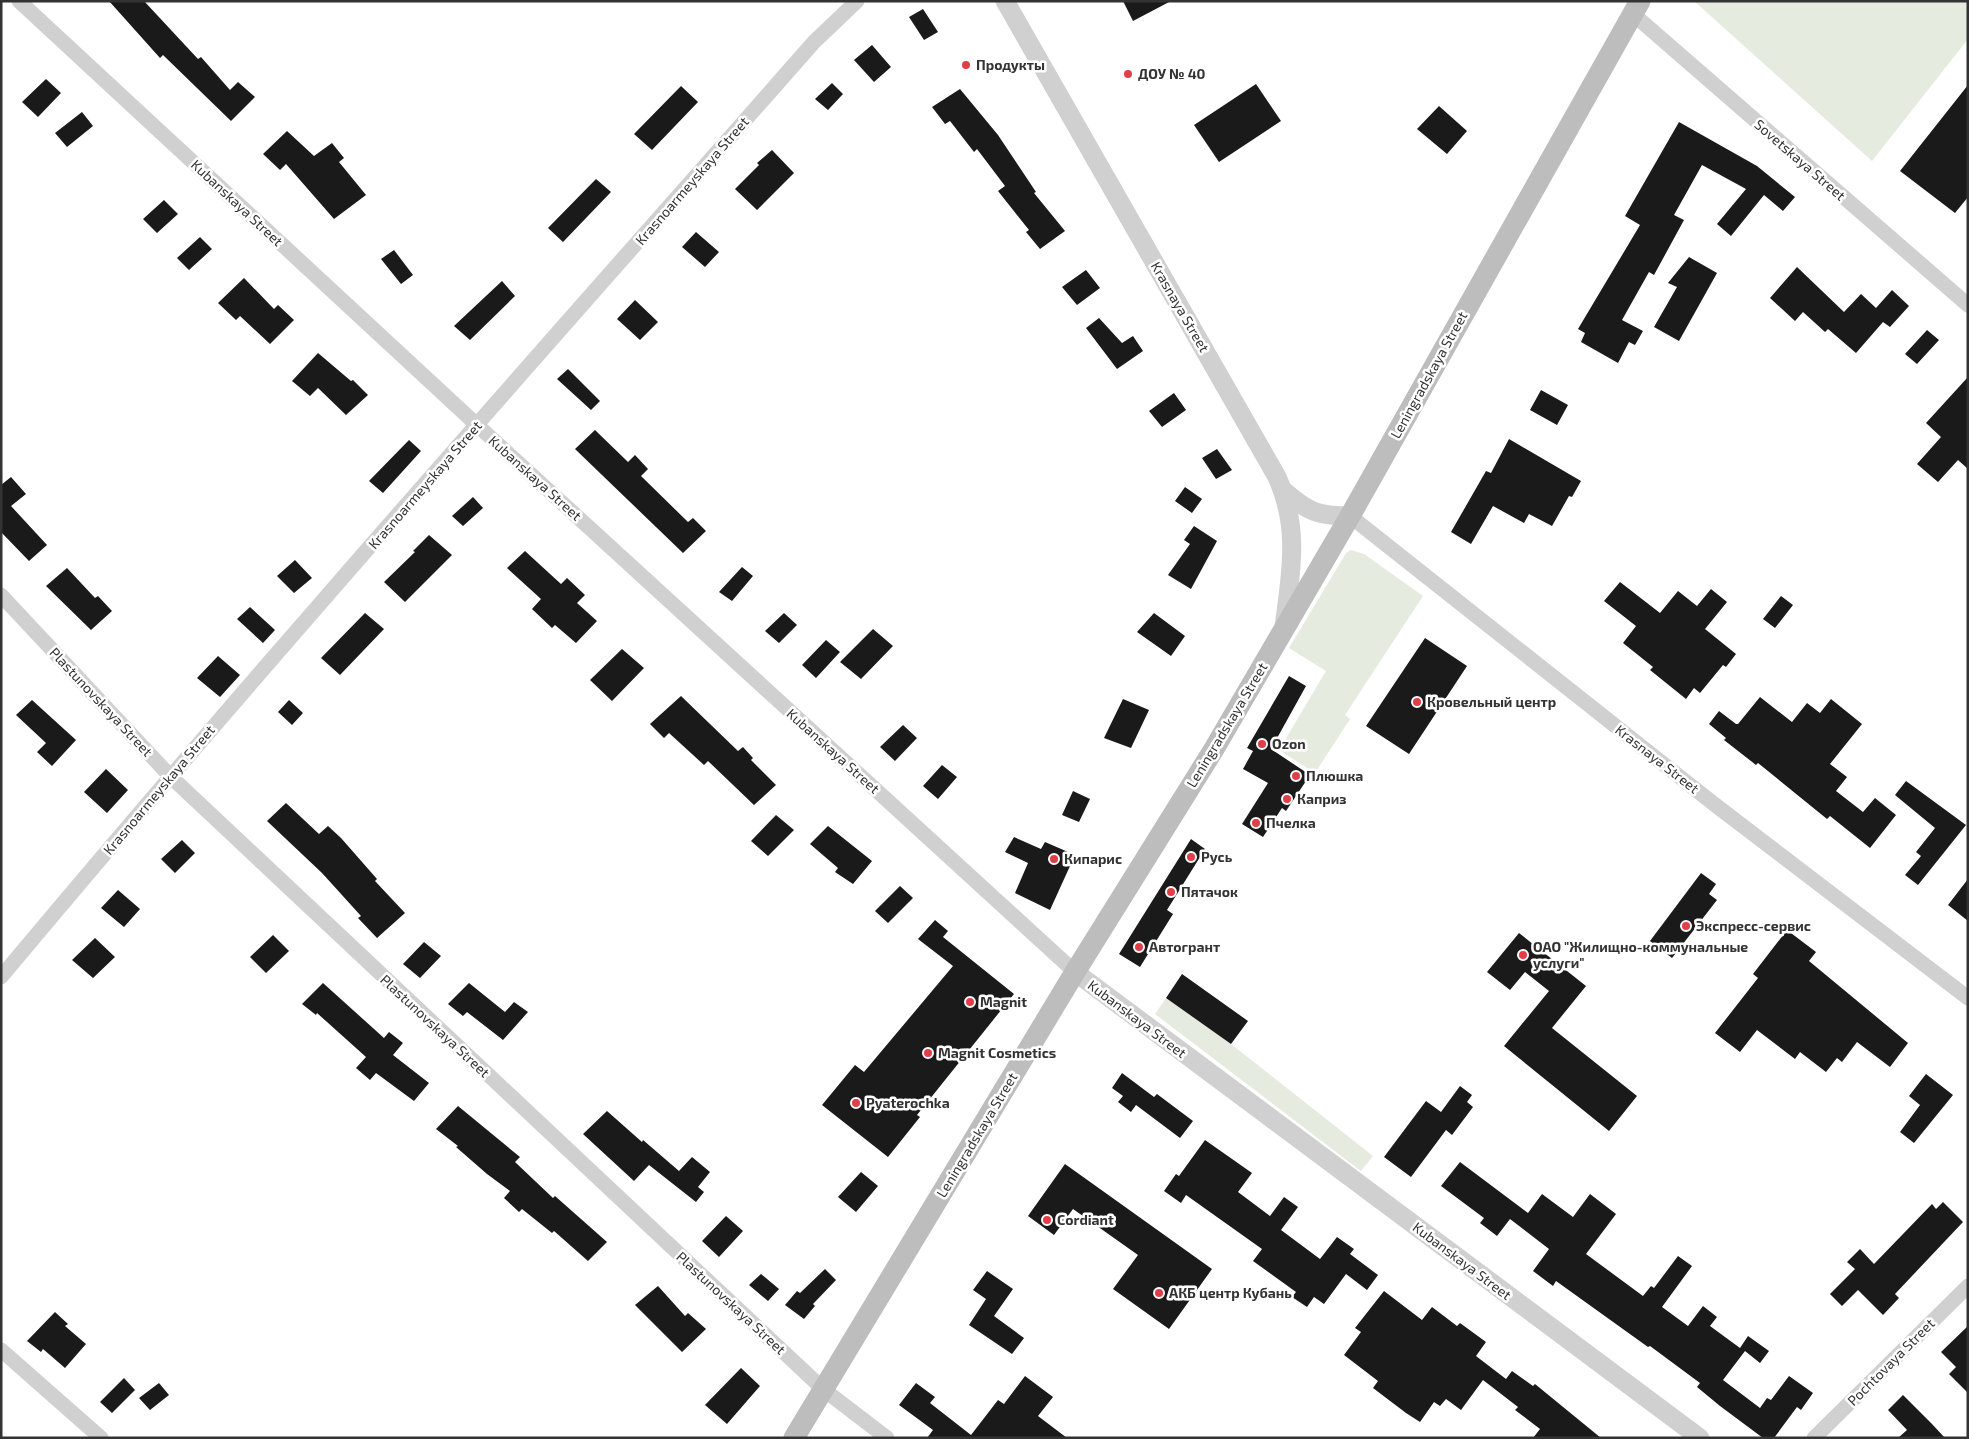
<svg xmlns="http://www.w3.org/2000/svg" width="1969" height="1439" font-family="'Exo 2',sans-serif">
<rect width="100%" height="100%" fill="#fff"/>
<path fill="#e5ebdf" d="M1694,1H1968V39L1872,161Z
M1351,550L1364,554L1423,596L1345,715L1350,719L1315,773L1279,750L1326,671L1289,648L1346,553Z
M1166,998L1231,1044L1373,1156L1361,1171L1155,1014Z"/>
<path fill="#1a1a1a" d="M109,1H144L198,59L201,57L230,90L238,82L255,97L231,121L163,55L160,58Z
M1123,1H1171L1133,21Z
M923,9L938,32L924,40L909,17Z
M872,45L891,67L874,82L854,60Z
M46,79L61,93L38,117L22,102Z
M832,83L843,94L828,110L815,99Z
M1256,84L1281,121L1219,162L1194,125Z
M1968,85V197L1955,213L1900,171Z
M681,86L698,102L652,150L634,134Z
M960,89L998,135L1036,192L1034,193L1065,231L1040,249L1026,232L1029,230L998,191L1005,186L977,149L974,152L950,121L945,124L932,107Z
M1439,106L1467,131L1447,154L1417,129Z
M82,112L93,126L67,147L55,133Z
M1679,122L1757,166L1795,197L1783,211L1764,195L1731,236L1717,224L1746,189L1702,165L1674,215L1684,220L1654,275L1649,272L1622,320L1643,331L1635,345L1629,342L1618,363L1581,342L1585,333L1578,329L1640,225L1625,216Z
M287,131L314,156L332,143L344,158L339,162L366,195L334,219L286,164L280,170L263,154Z
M772,150L794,173L757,210L735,189L759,165L757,163Z
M596,179L611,192L563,242L548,228Z
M164,200L178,214L157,233L143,219Z
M696,232L719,252L705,267L682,247Z
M200,237L212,249L189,270L177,258Z
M394,250L413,275L401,284L381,259Z
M1689,257L1717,273L1679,341L1654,327L1677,287L1668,283Z
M1797,267L1844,312L1861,294L1876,308L1892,290L1909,306L1890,327L1883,322L1856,353L1828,329L1825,332L1803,312L1795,321L1770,298Z
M1086,270L1100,288L1077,305L1062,287Z
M244,278L274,309L278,305L294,320L270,344L240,316L236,320L218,303Z
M502,281L515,296L470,340L454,326Z
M635,300L658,322L640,340L617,319Z
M1099,318L1122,343L1133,336L1143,351L1117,369L1086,328Z
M1927,330L1939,340L1917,364L1905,354Z
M318,353L351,381L353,380L368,395L346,415L318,388L310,396L292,381Z
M568,369L600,401L591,410L557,379Z
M1968,377V469L1958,460L1938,482L1917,464L1941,437L1926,423Z
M1541,390L1568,405L1557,425L1530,410Z
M1174,393L1186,410L1162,427L1149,411Z
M595,430L628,462L635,455L648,469L641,476L688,522L693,518L706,531L683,553L575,449Z
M1509,439L1581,481L1572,497L1569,496L1552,526L1529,514L1524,523L1493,506L1471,544L1451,532L1486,471L1491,473Z
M409,440L421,451L383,493L369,481Z
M1217,449L1232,470L1216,479L1202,458Z
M11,477L26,494L11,506L47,545L29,561L1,532V485Z
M1185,487L1202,499L1192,513L1175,501Z
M473,497L483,508L463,526L452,516Z
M1194,526L1217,541L1191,589L1168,575L1190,544L1184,540Z
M429,535L452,555L405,602L384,582L415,552L413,551Z
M525,551L561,584L567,578L585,595L577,603L597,621L576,643L555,625L552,628L532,609L541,599L507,568Z
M295,560L312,578L294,593L277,576Z
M742,567L753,576L732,601L719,592Z
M67,568L95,598L98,596L112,611L91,630L46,586Z
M1620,582L1660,613L1678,591L1697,606L1711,589L1727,602L1705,629L1736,654L1726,667L1723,665L1700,693L1694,688L1686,699L1650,670L1653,667L1623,643L1636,626L1604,601Z
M1781,596L1793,605L1775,628L1763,619Z
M250,607L275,630L263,643L237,619Z
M365,613L384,629L340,675L321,658Z
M784,613L797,625L779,643L765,631Z
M1154,613L1185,636L1171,656L1137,632Z
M873,629L893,646L861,679L840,662Z
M1425,638L1467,666L1409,754L1366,726Z
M826,640L840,652L816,678L802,665Z
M622,649L644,668L612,701L590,680Z
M218,656L240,675L220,697L197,678Z
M1289,676L1306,686L1271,749L1310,775L1286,811L1282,808L1263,837L1242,824L1268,783L1243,769L1253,751L1247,748Z
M681,696L738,751L743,747L753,758L751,760L776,785L754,805L708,761L704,765L669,733L664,738L650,724Z
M1760,697L1792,722L1807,703L1820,713L1831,699L1862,724L1830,764L1847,777L1836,791L1863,812L1875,798L1896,815L1870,848L1830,816L1827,819L1758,763L1756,765L1724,740L1726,738L1709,724L1719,711L1736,724H1738Z
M1123,699L1149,710L1131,748L1104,738Z
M32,700L76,740L52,766L37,752L46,743L16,715Z
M289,700L303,713L292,725L278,712Z
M903,725L917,738L895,761L880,747Z
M942,765L957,777L938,799L923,786Z
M106,769L128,790L107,813L84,792Z
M1906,781L1966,825L1918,885L1905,875L1921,856L1916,852L1935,828L1895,795Z
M1073,791L1090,799L1079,822L1062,815Z
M286,803L319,834L328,826L341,838L377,879L375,881L405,913L377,938L358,918L361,916L322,873L267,821Z
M776,815L794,830L768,856L751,841Z
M828,826L872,861L853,884L835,872L838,868L810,844Z
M1014,837L1041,849L1045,842L1075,855L1050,910L1015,893L1028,863L1005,852Z
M1191,839L1205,849L1167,910L1173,914L1140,967L1119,954Z
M182,840L195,853L175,873L161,859Z
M1701,873L1716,884L1709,894L1717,900L1672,958L1650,941Z
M1968,879V921L1948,905Z
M900,886L913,898L888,923L875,911Z
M118,890L140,909L124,927L101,908Z
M935,920L948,931L943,937L1014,994L917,1115L920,1117L888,1157L822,1105L855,1065L864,1072L953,966L918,939Z
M1787,930L1816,952L1809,961L1908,1043L1890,1067L1857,1042L1842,1062L1837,1058L1826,1072L1800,1052L1795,1059L1757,1030L1740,1052L1715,1033L1758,978L1753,974Z
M1519,933L1586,986L1552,1028L1637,1096L1609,1131L1504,1046L1549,991L1525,972L1510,990L1487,972Z
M273,935L289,951L266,973L250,957Z
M95,938L115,957L93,978L72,960Z
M424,942L441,956L420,978L403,964Z
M1182,974L1248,1021L1231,1044L1166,998Z
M323,983L384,1038L389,1032L403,1043L393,1055L429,1083L414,1101L376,1073L370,1080L356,1068L366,1057L317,1013L316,1015L302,1004Z
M469,983L505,1012L514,1002L528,1012L503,1040L467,1012L463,1016L448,1004Z
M1122,1073L1154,1097L1157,1094L1193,1121L1180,1138L1136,1105L1131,1112L1118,1102L1123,1096L1112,1088Z
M1926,1074L1953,1095L1914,1143L1900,1132L1920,1105L1909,1096Z
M1460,1086L1472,1095L1467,1102L1473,1107L1452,1135L1446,1130L1411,1177L1384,1157L1426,1101L1441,1112Z
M458,1106L520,1157L515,1162L553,1198L555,1196L607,1242L588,1261L554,1231L552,1233L522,1209L519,1212L504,1198L510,1191L487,1174L456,1147L458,1146L436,1129Z
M607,1111L642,1142L643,1140L679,1171L692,1157L710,1172L698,1187L704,1192L696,1202L649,1165L634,1181L583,1134Z
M1205,1140L1252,1173L1238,1192L1270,1216L1284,1197L1298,1207L1281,1230L1320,1259L1337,1237L1354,1249L1350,1254L1378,1275L1367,1290L1346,1274L1324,1304L1314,1297L1307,1307L1292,1297L1296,1292L1253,1261L1262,1249L1186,1195L1181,1203L1164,1191L1176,1174L1179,1176Z
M1460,1162L1528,1213L1542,1194L1573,1217L1590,1194L1616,1214L1586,1254L1643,1296L1651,1286L1654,1288L1678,1256L1692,1266L1662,1307L1688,1326L1703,1306L1717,1317L1710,1326L1740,1348L1748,1336L1769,1351L1760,1363L1745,1351L1723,1380L1760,1408L1767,1398L1771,1400L1789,1376L1813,1393L1801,1410L1797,1407L1774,1438H1763L1720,1406L1697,1387L1700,1383L1650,1346L1648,1347L1556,1281L1553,1286L1533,1271L1549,1249L1510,1219L1497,1236L1480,1223L1484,1218L1441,1186Z
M1065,1164L1212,1269L1169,1329L1113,1289L1138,1255L1073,1209L1054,1235L1028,1216Z
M861,1172L878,1186L856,1212L838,1197Z
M1943,1202L1963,1222L1895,1294L1899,1298L1883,1315L1858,1290L1842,1306L1830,1294L1855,1269L1847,1262L1860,1249L1874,1264L1932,1204L1936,1209Z
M726,1216L743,1231L719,1257L702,1241Z
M825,1269L836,1280L813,1304L815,1306L804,1319L785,1305L797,1291L800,1293Z
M987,1271L1013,1289L994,1316L1024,1338L1012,1354L969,1325L986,1299L973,1290Z
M761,1274L779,1289L768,1301L749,1285Z
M658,1286L685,1316L688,1313L706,1329L682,1352L635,1305Z
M1384,1291L1422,1320L1432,1307L1457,1326L1460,1323L1486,1342L1476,1356L1506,1379L1512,1371L1533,1386L1535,1384L1601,1438H1533L1540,1429L1515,1410L1518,1407L1483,1380L1461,1410L1446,1399L1440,1406L1434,1402L1420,1422L1406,1413L1373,1388L1378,1381L1344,1355L1361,1332L1355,1328Z
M55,1312L68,1324L65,1326L86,1344L65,1368L43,1349L41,1352L27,1341Z
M1968,1326V1393L1949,1374L1956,1367L1941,1352Z
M741,1368L760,1386L727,1424L705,1405Z
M1025,1376L1053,1397L1038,1416L1067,1438H927L933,1430L899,1405L916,1383L935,1397L930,1403L971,1435L998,1400L1004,1404Z
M124,1378L135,1390L112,1413L100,1402Z
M159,1383L169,1395L150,1410L139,1398Z
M1903,1395L1932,1424L1945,1438H1898L1907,1430L1888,1410Z"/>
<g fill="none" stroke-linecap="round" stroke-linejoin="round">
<path stroke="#d0d0d0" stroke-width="15" d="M19,1L477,425L1075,972
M1633,14L1968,305
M1350,516L1714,804L1968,998
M1,595L170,776L823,1389L887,1438
M1,977C266,660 541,352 814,42L857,1
M1,1350L101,1438
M1814,1438L1968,1286"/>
<path stroke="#d0d0d0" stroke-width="19" d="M1005,1L1277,477C1300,528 1291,573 1284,627
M1284,491C1308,512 1318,516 1350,516
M1075,972L1700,1438"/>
<path stroke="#bdbdbd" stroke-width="21" d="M794,1438L1075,972L1214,749L1350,516L1640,1"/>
</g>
<g fill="#e03e48" stroke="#fff" stroke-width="2">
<circle cx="966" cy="65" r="5"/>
<circle cx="1128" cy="74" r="5"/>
<circle cx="1417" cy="702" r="5"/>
<circle cx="1262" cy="744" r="5"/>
<circle cx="1296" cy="776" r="5"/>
<circle cx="1287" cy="799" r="5"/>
<circle cx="1256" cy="823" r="5"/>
<circle cx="1191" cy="857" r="5"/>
<circle cx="1054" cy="859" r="5"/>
<circle cx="1171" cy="892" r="5"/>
<circle cx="1686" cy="926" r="5"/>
<circle cx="1139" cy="947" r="5"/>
<circle cx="1523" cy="955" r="5"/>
<circle cx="970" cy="1002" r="5"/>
<circle cx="928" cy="1053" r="5"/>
<circle cx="856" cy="1103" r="5"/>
<circle cx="1047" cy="1220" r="5"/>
<circle cx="1159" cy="1293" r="5"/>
</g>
<g text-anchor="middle" stroke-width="5" stroke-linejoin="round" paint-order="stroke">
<g font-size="14" font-weight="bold" fill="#333" stroke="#fff" text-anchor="start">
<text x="976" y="70">Продукты</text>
<text x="1138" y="79">ДОУ № 40</text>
<text x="1427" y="707">Кровельный центр</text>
<text x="1272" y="749">Ozon</text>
<text x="1306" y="781">Плюшка</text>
<text x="1297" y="804">Каприз</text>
<text x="1266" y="828">Пчелка</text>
<text x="1201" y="862">Русь</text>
<text x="1064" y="864">Кипарис</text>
<text x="1181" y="897">Пятачок</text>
<text x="1696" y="931">Экспресс-сервис</text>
<text x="1149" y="952">Автогрант</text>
<text x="1533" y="952">ОАО "Жилищно-коммунальные<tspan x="1533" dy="16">услуги"</tspan></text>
<text x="980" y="1007">Magnit</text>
<text x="938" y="1058">Magnit Cosmetics</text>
<text x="866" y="1108">Pyaterochka</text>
<text x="1057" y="1225">Cordiant</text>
<text x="1169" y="1298">АКБ центр Кубань</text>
</g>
<g font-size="14" fill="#333" stroke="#fff">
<text transform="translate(1800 160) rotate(41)" y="5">Sovetskaya Street</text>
<text transform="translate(692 181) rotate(-49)" y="5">Krasnoarmeyskaya Street</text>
<text transform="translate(237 203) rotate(43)" y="5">Kubanskaya Street</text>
<text transform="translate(1180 307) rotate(60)" y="5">Krasnaya Street</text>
<text transform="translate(1429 375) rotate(-61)" y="5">Leningradskaya Street</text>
<text transform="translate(535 478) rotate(42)" y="5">Kubanskaya Street</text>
<text transform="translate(425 485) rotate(-49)" y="5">Krasnoarmeyskaya Street</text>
<text transform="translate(101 702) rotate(47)" y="5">Plastunovskaya Street</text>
<text transform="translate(1227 725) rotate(-59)" y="5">Leningradskaya Street</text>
<text transform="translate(833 751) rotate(42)" y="5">Kubanskaya Street</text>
<text transform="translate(1657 759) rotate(38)" y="5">Krasnaya Street</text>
<text transform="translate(159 790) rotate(-50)" y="5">Krasnoarmeyskaya Street</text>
<text transform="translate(1137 1019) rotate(37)" y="5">Kubanskaya Street</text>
<text transform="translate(435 1026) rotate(43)" y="5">Plastunovskaya Street</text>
<text transform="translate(977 1135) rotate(-59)" y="5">Leningradskaya Street</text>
<text transform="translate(1462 1261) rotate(37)" y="5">Kubanskaya Street</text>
<text transform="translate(731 1303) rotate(43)" y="5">Plastunovskaya Street</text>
<text transform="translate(1891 1362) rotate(-45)" y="5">Pochtovaya Street</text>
</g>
</g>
<rect width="1969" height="1439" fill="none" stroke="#333333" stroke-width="5"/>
</svg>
